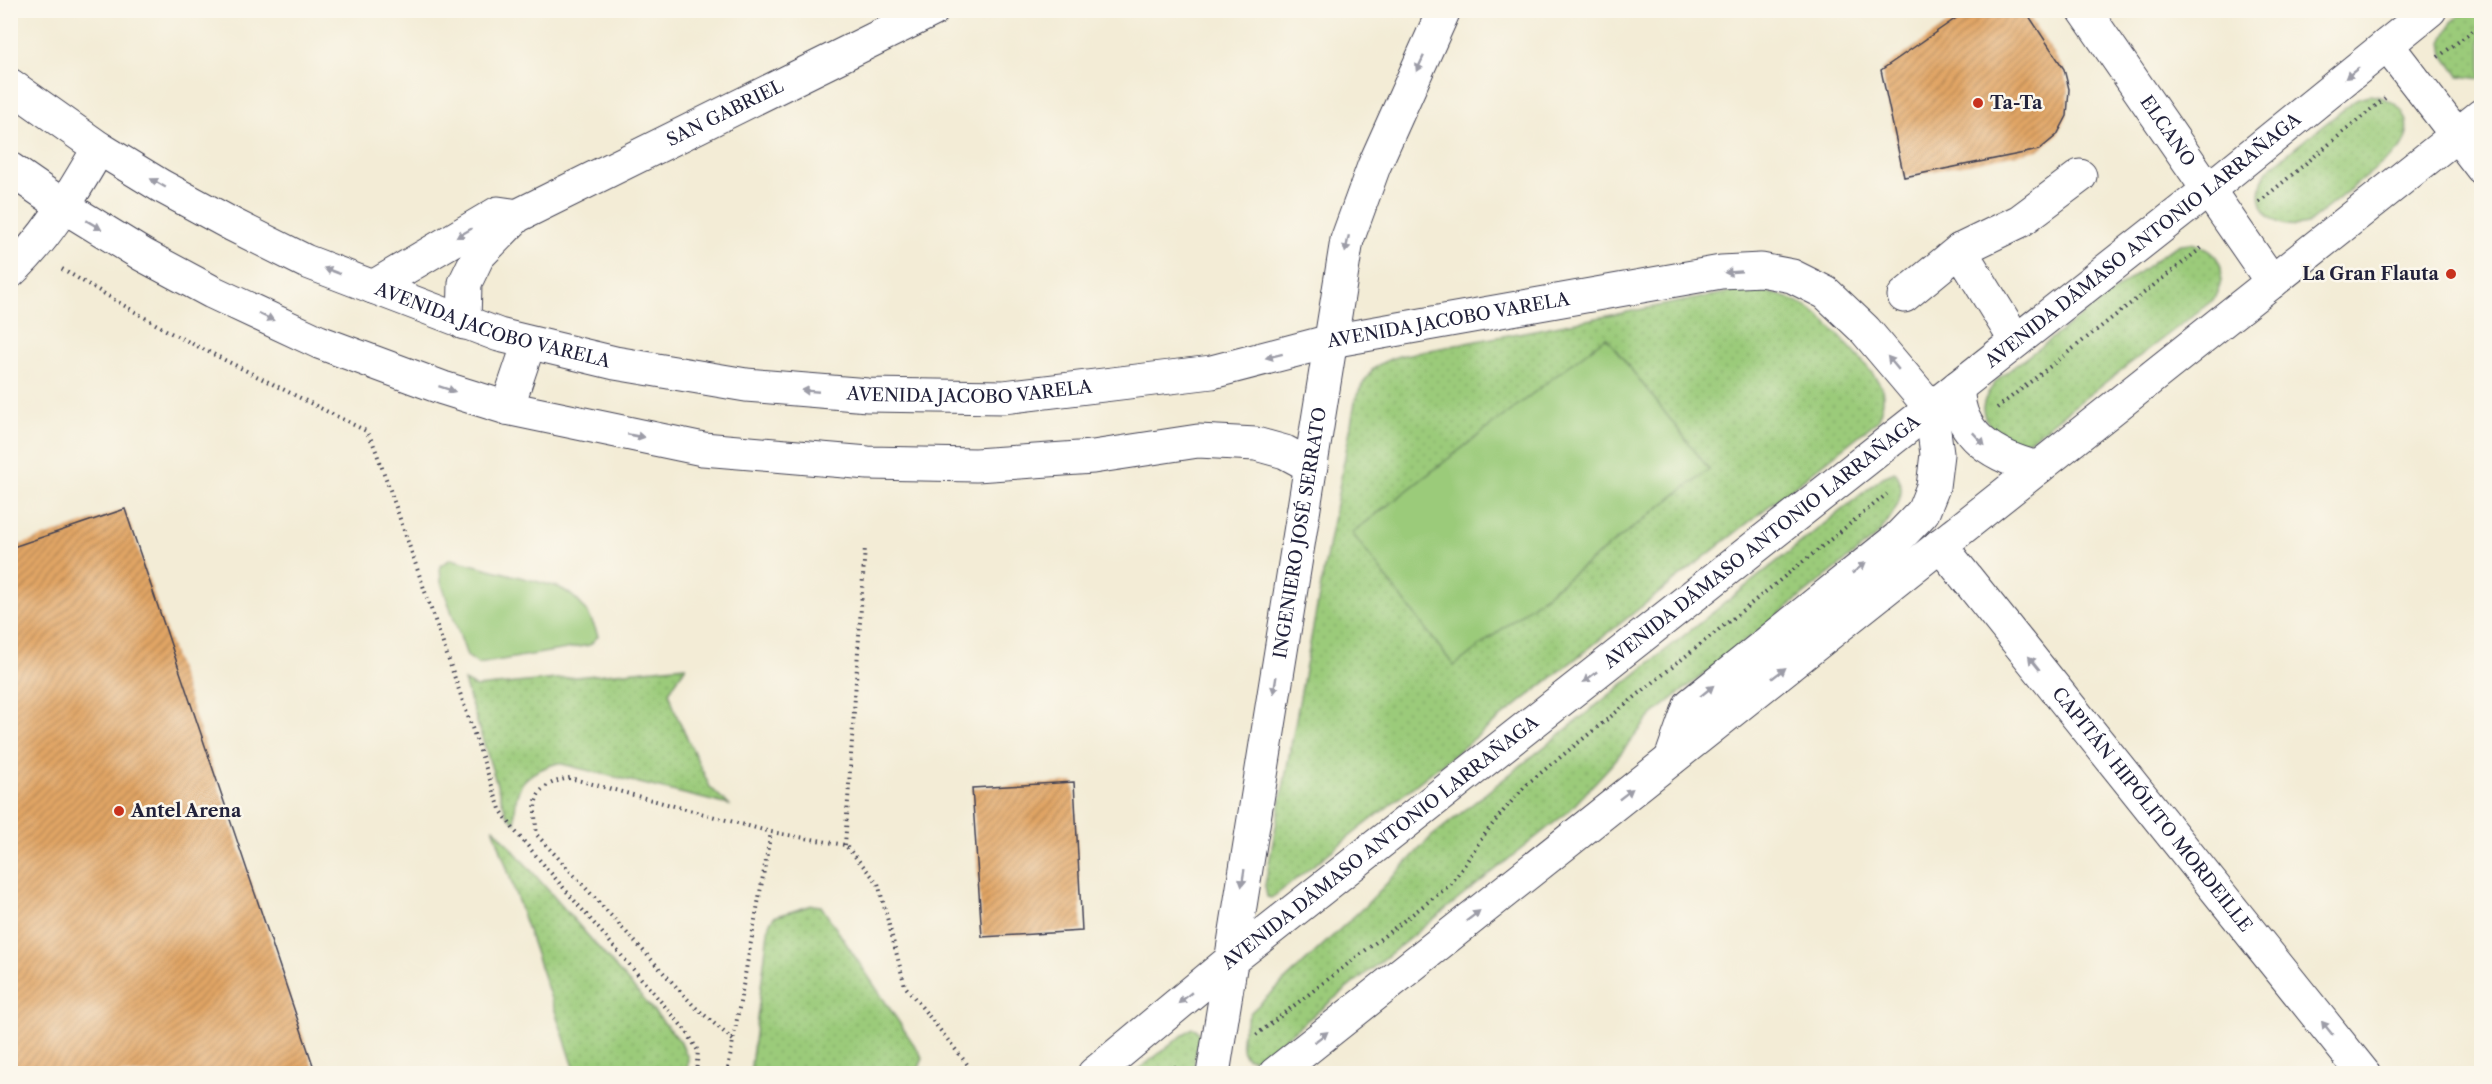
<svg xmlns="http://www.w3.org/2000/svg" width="2492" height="1084" font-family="'Libre Caslon Text',serif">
<defs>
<pattern id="grass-dots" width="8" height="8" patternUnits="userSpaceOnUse" patternTransform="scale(1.5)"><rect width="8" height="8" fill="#9bcb7a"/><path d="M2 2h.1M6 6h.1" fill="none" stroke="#85ae6a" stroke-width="1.8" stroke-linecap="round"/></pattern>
<pattern id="building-hatch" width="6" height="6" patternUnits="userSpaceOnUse" patternTransform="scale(1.5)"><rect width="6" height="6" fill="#e1a565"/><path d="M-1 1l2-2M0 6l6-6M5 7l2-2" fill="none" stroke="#b68654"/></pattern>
</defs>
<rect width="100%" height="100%" fill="#fbf7ec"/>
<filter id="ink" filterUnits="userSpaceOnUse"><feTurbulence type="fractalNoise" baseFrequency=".0167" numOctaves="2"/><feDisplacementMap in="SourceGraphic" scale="12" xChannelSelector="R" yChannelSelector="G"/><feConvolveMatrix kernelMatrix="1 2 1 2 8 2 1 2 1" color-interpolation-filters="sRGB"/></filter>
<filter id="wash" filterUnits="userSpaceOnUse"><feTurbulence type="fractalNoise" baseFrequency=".008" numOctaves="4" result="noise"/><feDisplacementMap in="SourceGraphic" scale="24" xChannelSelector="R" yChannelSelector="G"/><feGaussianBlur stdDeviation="1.35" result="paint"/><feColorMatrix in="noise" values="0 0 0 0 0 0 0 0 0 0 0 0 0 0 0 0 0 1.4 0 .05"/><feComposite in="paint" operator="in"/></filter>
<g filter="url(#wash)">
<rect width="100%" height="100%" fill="#f3ecd6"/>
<path fill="url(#grass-dots)" stroke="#5e765a" stroke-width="1.5" d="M2465,11H2481V79L2459,76L2444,55L2442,42L2452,22Z
M2369,95C2399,98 2419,121 2400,149L2307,224C2269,233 2248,201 2268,169L2358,98Z
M2191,243C2223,251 2229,273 2213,300L2031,439C2026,440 2021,442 2017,442C2002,442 1982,422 1983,407C1985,395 1992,387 1999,378L2166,252L2181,244Z
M1757,291C1775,293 1795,299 1810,309C1824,318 1877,374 1882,389C1885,401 1881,411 1877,421L1277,894L1271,898L1267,897L1265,885L1356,397C1368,373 1372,364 1399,356L1731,292Z
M1895,472C1912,493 1890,518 1878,535L1651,716L1613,763L1570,810L1260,1058C1231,1065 1243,1027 1251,1012L1365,906L1431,837L1883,477Z
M686,666L669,692L676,714L710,787L729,805L558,763C521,774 514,786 515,823L506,813L464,681L476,687Z
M493,827L680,1041L688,1058L687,1073H576Z
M812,905L821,906L923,1058L917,1073H750L769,924L774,917Z
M1192,1028L1196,1029L1199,1034L1193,1073H1134Z"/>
<path fill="#9bcb7a" stroke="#5e765a" stroke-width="1.5" d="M1606,337L1709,469L1454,666L1352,533Z
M451,559L558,587C578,596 591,615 598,636L590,645L478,664L467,656L441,582L440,566Z"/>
<g id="blocks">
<path fill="url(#building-hatch)" d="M1968,10H2025L2064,69L2069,89L2067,116L2057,135L2039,150L1904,177L1881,70Z
M125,509L316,1074H10V548Z
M1074,782L1082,931L982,937L972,788Z"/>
</g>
</g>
<g filter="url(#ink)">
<use href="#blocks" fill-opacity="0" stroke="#414052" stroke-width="1.5"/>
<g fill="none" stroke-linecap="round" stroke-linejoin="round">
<g stroke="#414052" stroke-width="35">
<g id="minor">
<path id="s1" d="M2084,10L2272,282"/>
<path d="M2387,45L2482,168"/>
<path id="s2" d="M10,85L99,148L161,186L233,225L305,261L499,335L615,363L746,385L868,395L1004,397L1212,372L1331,341L1721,272L1761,270L1792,276L1826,293L1865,330L1931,408L1937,454L1933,487L1923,512L1898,538L1690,705L1671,759"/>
<path d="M10,169L65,207L143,255L212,292L319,342L443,388L507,408L703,449L868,463L976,465L1093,457L1198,441L1256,444L1285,452L1311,466"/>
<path d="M1960,250L2016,341"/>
<path d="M10,272C48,237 73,192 99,148"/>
<path d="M373,287L498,213L512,215"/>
<path d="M1904,296L1960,250L2020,221L2080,176"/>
<path id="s3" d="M464,323L465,283L478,256L517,216L933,10"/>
<path d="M1958,387C1956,436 1996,457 2038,468"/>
<path d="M507,408L529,343"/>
<path id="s4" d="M1940,545L2364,1074"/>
<path id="s5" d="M1094,1074L1230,961L2208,190L2430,10"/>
<path id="s6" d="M1213,1074L1347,240L1374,166L1444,10"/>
<path d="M1275,1074L2482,115"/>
</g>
</g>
<path stroke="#414052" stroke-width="4" stroke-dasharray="1.5 4.5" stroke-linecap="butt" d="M2438,57L2482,24
M2259,202L2385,98
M62,269L171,333L366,431L373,443L389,487L500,809L514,830L687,1032L698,1051L696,1074
M1997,408L2204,246
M845,845L865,547
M1256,1035L1450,885C1462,870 1471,854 1482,838C1496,819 1511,802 1527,784L1887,494
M733,1040L694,1006L537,835C533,802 531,785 570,778L771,832L845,845L878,883L905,986L975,1074
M727,1074L771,832
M1165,1074L1177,1066"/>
<use href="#minor" stroke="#fff" stroke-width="33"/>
</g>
<defs><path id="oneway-solid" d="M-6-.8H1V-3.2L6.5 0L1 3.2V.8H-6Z" transform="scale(1.5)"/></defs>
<g fill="#9c9ca7">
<use href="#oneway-solid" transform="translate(1420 64) rotate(115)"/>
<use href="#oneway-solid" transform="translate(2352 73) rotate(141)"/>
<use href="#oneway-solid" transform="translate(158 183) rotate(-150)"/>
<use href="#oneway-solid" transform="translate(94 225) rotate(31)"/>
<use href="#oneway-solid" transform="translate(464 233) rotate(150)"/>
<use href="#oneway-solid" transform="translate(1347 244) rotate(102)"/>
<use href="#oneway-solid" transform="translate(332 271) rotate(-159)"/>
<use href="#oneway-solid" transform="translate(1733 272) rotate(176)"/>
<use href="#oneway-solid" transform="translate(266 317) rotate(25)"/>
<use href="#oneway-solid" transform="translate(1274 356) rotate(166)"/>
<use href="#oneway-solid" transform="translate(1893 363) rotate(-130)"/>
<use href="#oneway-solid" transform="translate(447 389) rotate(18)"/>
<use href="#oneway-solid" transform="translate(810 391) rotate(-175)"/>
<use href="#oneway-solid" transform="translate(636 436) rotate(11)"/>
<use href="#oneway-solid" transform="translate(1979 439) rotate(47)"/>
<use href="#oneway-solid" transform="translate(1859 568) rotate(-38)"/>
<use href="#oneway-solid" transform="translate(2034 663) rotate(-129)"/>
<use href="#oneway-solid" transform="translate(1779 673) rotate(-38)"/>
<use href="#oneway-solid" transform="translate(1590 677) rotate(142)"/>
<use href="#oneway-solid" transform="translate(1275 685) rotate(99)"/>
<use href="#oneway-solid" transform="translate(1707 691) rotate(-39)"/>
<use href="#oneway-solid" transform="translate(1626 794) rotate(-38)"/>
<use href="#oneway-solid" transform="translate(1243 878) rotate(99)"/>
<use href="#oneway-solid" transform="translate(1473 916) rotate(-38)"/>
<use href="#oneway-solid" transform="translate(1185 998) rotate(140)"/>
<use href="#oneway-solid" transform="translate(2327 1028) rotate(-129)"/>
<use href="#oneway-solid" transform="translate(1321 1037) rotate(-38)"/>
</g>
</g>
<g fill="#c8321e" stroke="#fbf7ec" stroke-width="2">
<circle cx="1978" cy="103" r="6"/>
<circle cx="2451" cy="274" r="6"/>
<circle cx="119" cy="811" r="6"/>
</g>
<g text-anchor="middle" stroke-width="5" stroke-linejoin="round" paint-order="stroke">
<g font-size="18" font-weight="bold" fill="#22223b" stroke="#fbf7ec" text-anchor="start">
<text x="1990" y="109">Ta-Ta</text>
<text x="2439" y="280" text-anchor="end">La Gran Flauta</text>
<text x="131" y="817">Antel Arena</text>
</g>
<g font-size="18" fill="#22223b" stroke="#fbf7ec">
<text dy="6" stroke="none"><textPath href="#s3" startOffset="358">SAN GABRIEL</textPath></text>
<text dy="6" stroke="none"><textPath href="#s1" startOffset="147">ELCANO</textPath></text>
<text dy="6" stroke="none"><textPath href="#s5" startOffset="1340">AVENIDA DÁMASO ANTONIO LARRAÑAGA</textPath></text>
<text dy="6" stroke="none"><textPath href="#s2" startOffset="1514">AVENIDA JACOBO VARELA</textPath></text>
<text dy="6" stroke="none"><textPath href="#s2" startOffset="543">AVENIDA JACOBO VARELA</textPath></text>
<text dy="6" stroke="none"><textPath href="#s2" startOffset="1028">AVENIDA JACOBO VARELA</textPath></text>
<text dy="6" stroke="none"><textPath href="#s6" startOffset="548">INGENIERO JOSÉ SERRATO</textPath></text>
<text dy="6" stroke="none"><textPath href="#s5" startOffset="854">AVENIDA DÁMASO ANTONIO LARRAÑAGA</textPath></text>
<text dy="6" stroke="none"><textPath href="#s4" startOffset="339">CAPITÁN HIPÓLITO MORDEILLE</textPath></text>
<text dy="6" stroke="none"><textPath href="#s5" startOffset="368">AVENIDA DÁMASO ANTONIO LARRAÑAGA</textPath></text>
</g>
</g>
<rect width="2492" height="1084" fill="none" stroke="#fbf7ec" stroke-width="36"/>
</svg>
